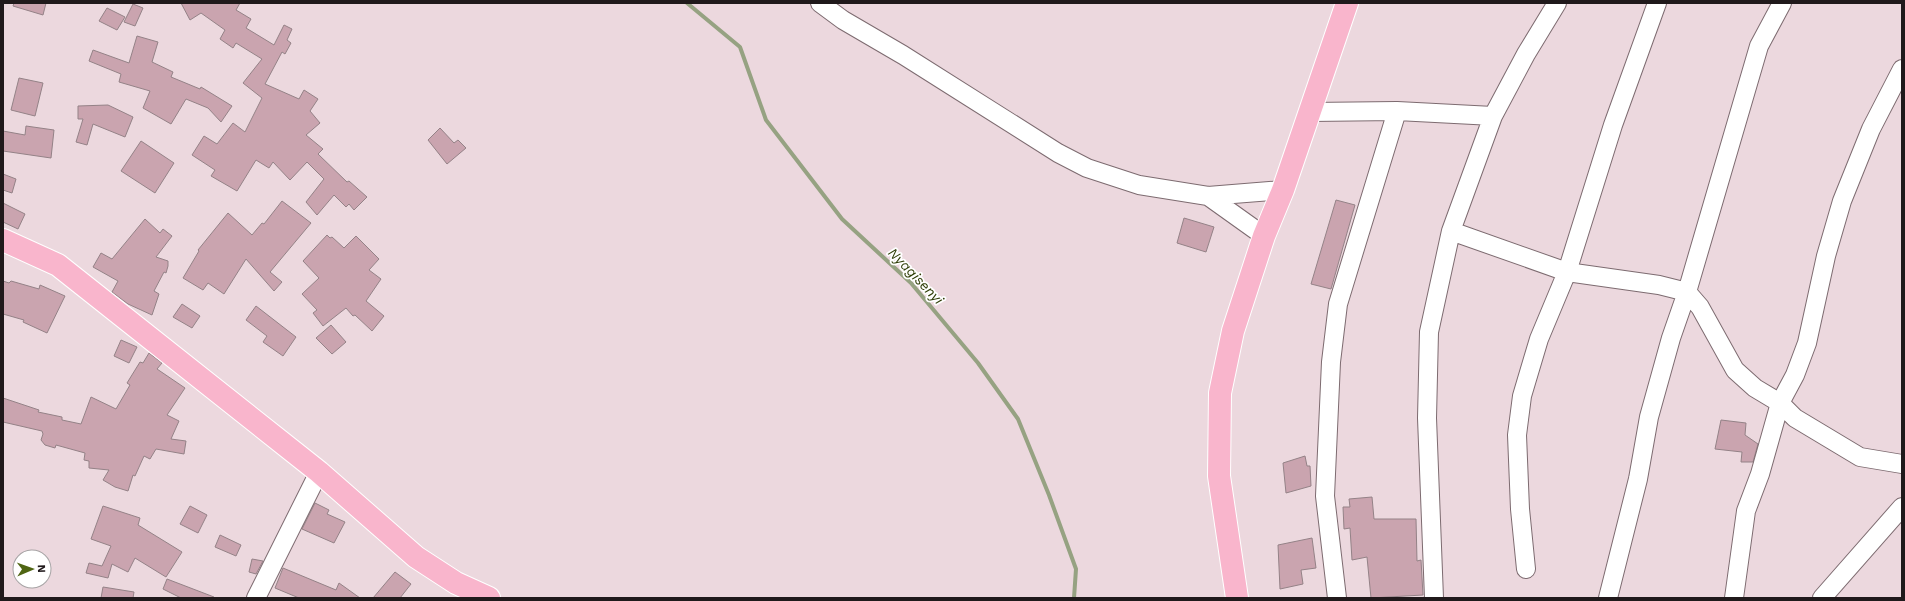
<svg xmlns="http://www.w3.org/2000/svg" width="1905" height="601" font-family="'Work Sans',sans-serif">
<rect width="100%" height="100%" fill="#ecd8de"/>
<g fill="none" stroke-linecap="round" stroke-linejoin="round">
<path stroke="#96a282" stroke-width="4" d="M687,3L740,47L766,120L842,219L911,283L978,363L1018,419L1049,495L1076,569L1074,598"/>
</g>
<path fill="#caa4af" stroke="#948287" d="M14,3H46L43,15L13,6Z
M181,3H240L236,10L251,19L246,28L274,45L284,25L292,29L287,40L291,43L285,54L282,52L265,84L299,99L304,90L318,99L310,111L320,123L306,135L323,149L318,154L347,182L349,181L367,197L354,210L349,204L346,207L334,195L317,215L306,202L324,179L307,162L290,180L273,162L269,168L256,160L237,191L211,176L215,170L192,155L204,136L217,144L233,123L245,132L262,98L243,83L262,59L236,43L233,48L220,39L225,30L201,13L190,20Z
M133,4L143,8L135,26L124,22Z
M107,8L125,17L117,30L99,21Z
M137,36L158,42L152,62L173,72L171,77L200,89L201,87L232,106L221,122L208,108L186,99L171,124L143,108L150,91L119,82L121,74L89,61L93,50L129,63Z
M19,78L43,83L35,116L11,110Z
M108,105L133,117L125,137L93,124L87,145L76,142L83,119H78V106Z
M26,126L54,130L51,158L3,151V131L25,135Z
M440,128L454,143L458,140L466,148L447,164L428,140Z
M141,141L174,163L155,193L121,171Z
M3,174L16,179L12,193L3,190Z
M1336,200L1355,205L1331,289L1311,284Z
M282,201L311,223L270,272L282,282L274,291L246,259L224,294L208,283L203,290L183,278L199,251L198,250L228,213L252,235L262,223L264,224Z
M3,203L25,214L18,229L3,222Z
M1184,218L1214,227L1206,252L1177,243Z
M145,219L160,233L163,229L172,236L156,257L168,261V266L166,273L164,272L154,291L159,294L152,315L128,304L112,292L118,281L93,267L101,253L112,259Z
M327,235L330,238L332,237L344,248L356,236L379,259L369,270L381,279L366,301L384,316L372,331L355,315L353,316L346,308L323,326L313,313L317,310L302,294L319,278L303,261Z
M3,281L9,283L11,281L39,289L40,285L65,296L47,333L23,322L24,320L3,314Z
M182,304L200,316L192,328L173,317Z
M256,306L296,337L283,356L263,342L267,336L246,320Z
M331,325L346,342L332,354L316,338Z
M121,340L137,347L129,363L114,356Z
M149,353L162,363L157,369L185,388L167,415L179,421L171,439L186,441L184,454L156,449L150,459L144,456L135,476L133,475L128,491L115,487L103,480L109,470L89,468V461L84,460L85,453L56,445L55,448L45,445L41,440L43,434L42,431L3,422V398L39,410L38,412L62,417V420L81,424L91,397L116,409L130,385L127,383L140,362L143,363Z
M1721,420L1746,423L1745,435L1758,444L1753,462H1741L1742,452L1715,449Z
M1305,456L1307,466H1310L1311,486L1286,493L1283,463Z
M1372,497L1374,519H1416L1417,561L1421,560L1423,595L1371,598L1367,557L1352,560L1350,528L1344,529L1343,507H1350L1349,499Z
M315,503L329,510L327,514L345,522L334,543L302,529Z
M103,506L140,518L138,525L182,552L166,577L135,558L128,572L112,564L108,578L86,573L89,563L102,566L111,546L91,539Z
M190,506L207,515L198,533L180,524Z
M220,535L241,545L236,556L215,547Z
M1312,538L1316,568L1301,570L1303,584L1280,589L1278,545Z
M252,559L263,561L256,574L249,572Z
M283,568L336,590L339,583L360,598H299L275,588Z
M395,572L411,584L400,598H373Z
M167,579L214,597V598H181L163,589Z
M103,587L134,592L133,598H101Z"/>
<g fill="none" stroke-linecap="round" stroke-linejoin="round">
<g stroke="#7d6b70" stroke-width="20">
<path id="minor" d="M820,3L843,20L903,55L1058,153L1087,168L1139,185L1208,196L1283,190
M1310,112L1397,111L1493,116
M1208,196L1264,236
M1451,231L1567,272L1659,285L1687,292L1700,307L1735,370L1755,388L1780,403L1795,418L1860,457L1902,464
M1526,569L1520,509L1517,435L1522,396L1539,339L1567,272L1613,125L1657,3
M256,598L319,472
M1337,598L1325,496L1331,362L1338,304L1397,111
M1434,598L1427,418L1429,332L1451,231L1493,116L1526,54L1557,3
M1608,598L1638,479L1649,417L1671,338L1687,292L1759,46L1782,3
M1734,598L1746,511L1760,474L1780,403L1795,375L1807,343L1826,256L1842,201L1871,129L1902,69
M1822,598L1902,507"/>
</g>
<g stroke="#fff" stroke-width="24">
<path id="major" d="M3,240L58,265L319,472L416,557L456,583L489,598
M1237,598L1219,476L1220,393L1233,331L1264,236L1283,190L1347,3"/>
</g>
<use href="#minor" stroke="#fff" stroke-width="18"/>
<use href="#major" stroke="#f9b5cc" stroke-width="22"/>
</g>
<g text-anchor="middle" stroke-width="3.5" stroke-linejoin="round" paint-order="stroke">
<g font-size="14" font-style="italic" fill="#2f3d07" stroke="#fff">
<text transform="translate(916 276) rotate(46)" y="5">Nyagisenyi</text>
</g>
</g>
<rect width="1905" height="601" fill="none" stroke="#20191b" stroke-width="8"/>
<g transform="translate(32 569) rotate(88)"><circle r="19" fill="#ffffff" stroke="#a6a3a4"/>
<path d="M0-3L7 15L0 10L-7 15Z" fill="#4f6513"/>
<text y="-6" font-size="11" font-weight="bold" text-anchor="middle" fill="#20191b">N</text>
</g>
</svg>
